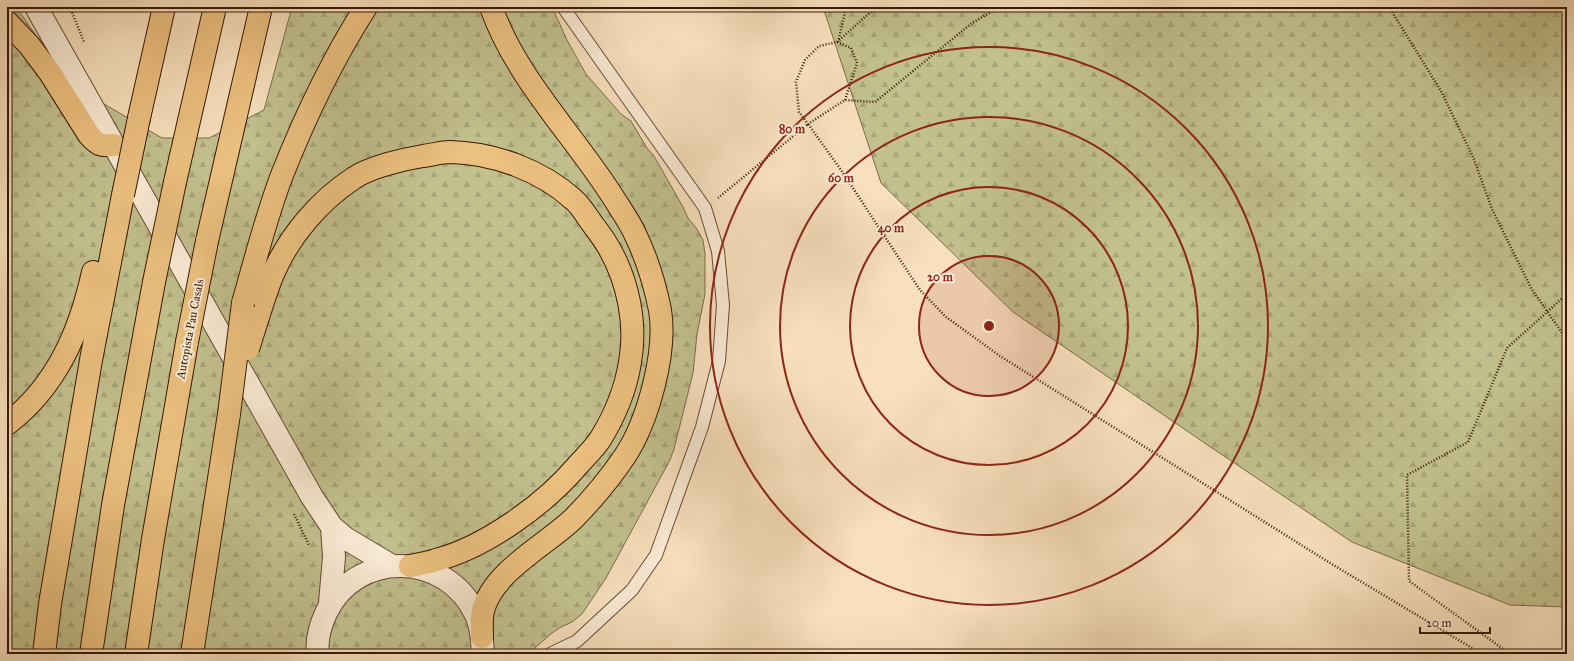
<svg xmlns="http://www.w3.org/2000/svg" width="1574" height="661" font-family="'IM FELL Great Primer',serif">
<defs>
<pattern id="forest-firs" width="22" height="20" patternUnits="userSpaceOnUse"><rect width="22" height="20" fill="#c2c18e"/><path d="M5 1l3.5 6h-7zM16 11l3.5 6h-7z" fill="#a7a579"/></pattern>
</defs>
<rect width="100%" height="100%" fill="#f8e0be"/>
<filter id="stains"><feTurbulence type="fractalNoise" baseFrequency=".005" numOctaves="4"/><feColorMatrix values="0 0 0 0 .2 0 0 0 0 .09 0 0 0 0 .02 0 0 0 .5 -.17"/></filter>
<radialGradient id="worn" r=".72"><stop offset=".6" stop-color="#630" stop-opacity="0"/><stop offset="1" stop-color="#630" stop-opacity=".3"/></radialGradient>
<path fill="url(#forest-firs)" stroke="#7c6c4a" d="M7,7H16L70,84L162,138H209L264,110L292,7H552L567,40L586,74L621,114L631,121L647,148L654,156L683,207L688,218L697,229L703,240L705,254V294L697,334L693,373L674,449L670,460L606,578L582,614L572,622L561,627L552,633L528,654H7Z
M823,7H1567V607L1510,605L1352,542L1212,448L1013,312L881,183Z"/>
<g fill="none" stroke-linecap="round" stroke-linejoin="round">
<g stroke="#674a33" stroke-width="14">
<path id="service" d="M550,654L577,641L632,590L656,555L702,427L719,361L723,305L718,251L705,208L563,7"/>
</g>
<g stroke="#674a33" stroke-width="24">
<path id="tertiary" d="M36,7L312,497L332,527L345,538L392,566
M330,603L334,557L332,527
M318,654C316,639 320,626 326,613C356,549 447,551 476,615C482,627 482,641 483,654"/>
</g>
<g stroke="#371805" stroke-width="24">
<path id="motorway" d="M7,22L29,45L50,73L89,135C98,145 100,146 114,145
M139,118L164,7
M175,182L215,7
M207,241L261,7
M243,303C255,261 266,217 282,175C305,117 332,60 366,7
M258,317C263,302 267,288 273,274C289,236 320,200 354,178C370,167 404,159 423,156C432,155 441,152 450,152C494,153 541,170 574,200C581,206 586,215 591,222C597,230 604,239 609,248C628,281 637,324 630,362C626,388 615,415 601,438C595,448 586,456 578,465C545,504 486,547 436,560C428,563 419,564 410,566
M7,424C57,386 80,331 93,272
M482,637C482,628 481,619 483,611C492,572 546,545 573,519C592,500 610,478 625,456C648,421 667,352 660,310C655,285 647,259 636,236C630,222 621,210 613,197C573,134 516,78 491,7
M44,654L50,604L91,360L123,195
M91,654L113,505L154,282
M136,654L153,539L187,342
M192,654L229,414"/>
</g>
<path stroke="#371805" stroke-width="2.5" stroke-dasharray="1 2" stroke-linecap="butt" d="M70,7L84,42
M1389,7L1441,91L1473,157L1492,209L1531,288L1567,340
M837,42L866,16L878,7
M838,42L844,17L845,7
M845,100L857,63L851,48L837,42L819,46L805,60L796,82L799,112L808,124L845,100L875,102L972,23L1000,7
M718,198L808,124L839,167L920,290L946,317L1000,356L1330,563L1482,654
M294,514L309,545
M1510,654L1409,581L1407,475L1468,442L1507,348L1567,294"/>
<use href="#service" stroke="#faebd5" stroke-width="12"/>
<use href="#tertiary" stroke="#faebd5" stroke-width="22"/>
<use href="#motorway" stroke="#ecc07f" stroke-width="22"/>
<g stroke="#371805" stroke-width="24" stroke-linecap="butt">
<path id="motorway-bridge" d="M123,195L139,118
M154,282L175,182
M187,342L207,241
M248,349L258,317
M229,414L243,303"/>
</g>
<use href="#motorway-bridge" stroke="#ecc07f" stroke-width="22"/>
</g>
<circle cx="989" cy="326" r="70" fill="#8f2418" fill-opacity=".12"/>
<g fill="none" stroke="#8f2418" stroke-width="2">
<circle cx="989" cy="326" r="70"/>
<circle cx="989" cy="326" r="139"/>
<circle cx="989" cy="326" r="209"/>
<circle cx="989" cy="326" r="279"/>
</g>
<g text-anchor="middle" stroke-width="4" stroke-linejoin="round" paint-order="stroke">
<g font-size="12" fill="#371805" stroke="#faebd5">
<text transform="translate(190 329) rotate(-79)" y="4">Autopista Pau Casals</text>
</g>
</g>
<circle cx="989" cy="326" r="6" fill="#8f2418" stroke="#faebd5" stroke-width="2"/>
<g font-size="12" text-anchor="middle" font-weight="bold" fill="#8f2418" stroke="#faebd5" stroke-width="4" stroke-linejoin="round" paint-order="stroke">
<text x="792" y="133">80 m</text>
<text x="841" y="182">60 m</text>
<text x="891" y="232">40 m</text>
<text x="940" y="281">20 m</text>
</g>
<rect width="1574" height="661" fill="none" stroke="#f8e0be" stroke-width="24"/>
<rect x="8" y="8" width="1558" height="645" fill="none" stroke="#371805" stroke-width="2"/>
<rect x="12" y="12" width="1550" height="637" fill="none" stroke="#371805"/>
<path d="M1420 627v6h70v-6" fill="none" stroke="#371805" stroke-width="2"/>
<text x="1426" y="627" font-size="12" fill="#371805" stroke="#faebd5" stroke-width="3" paint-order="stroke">20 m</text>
<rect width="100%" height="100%" filter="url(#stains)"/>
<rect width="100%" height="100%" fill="url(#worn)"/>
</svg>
